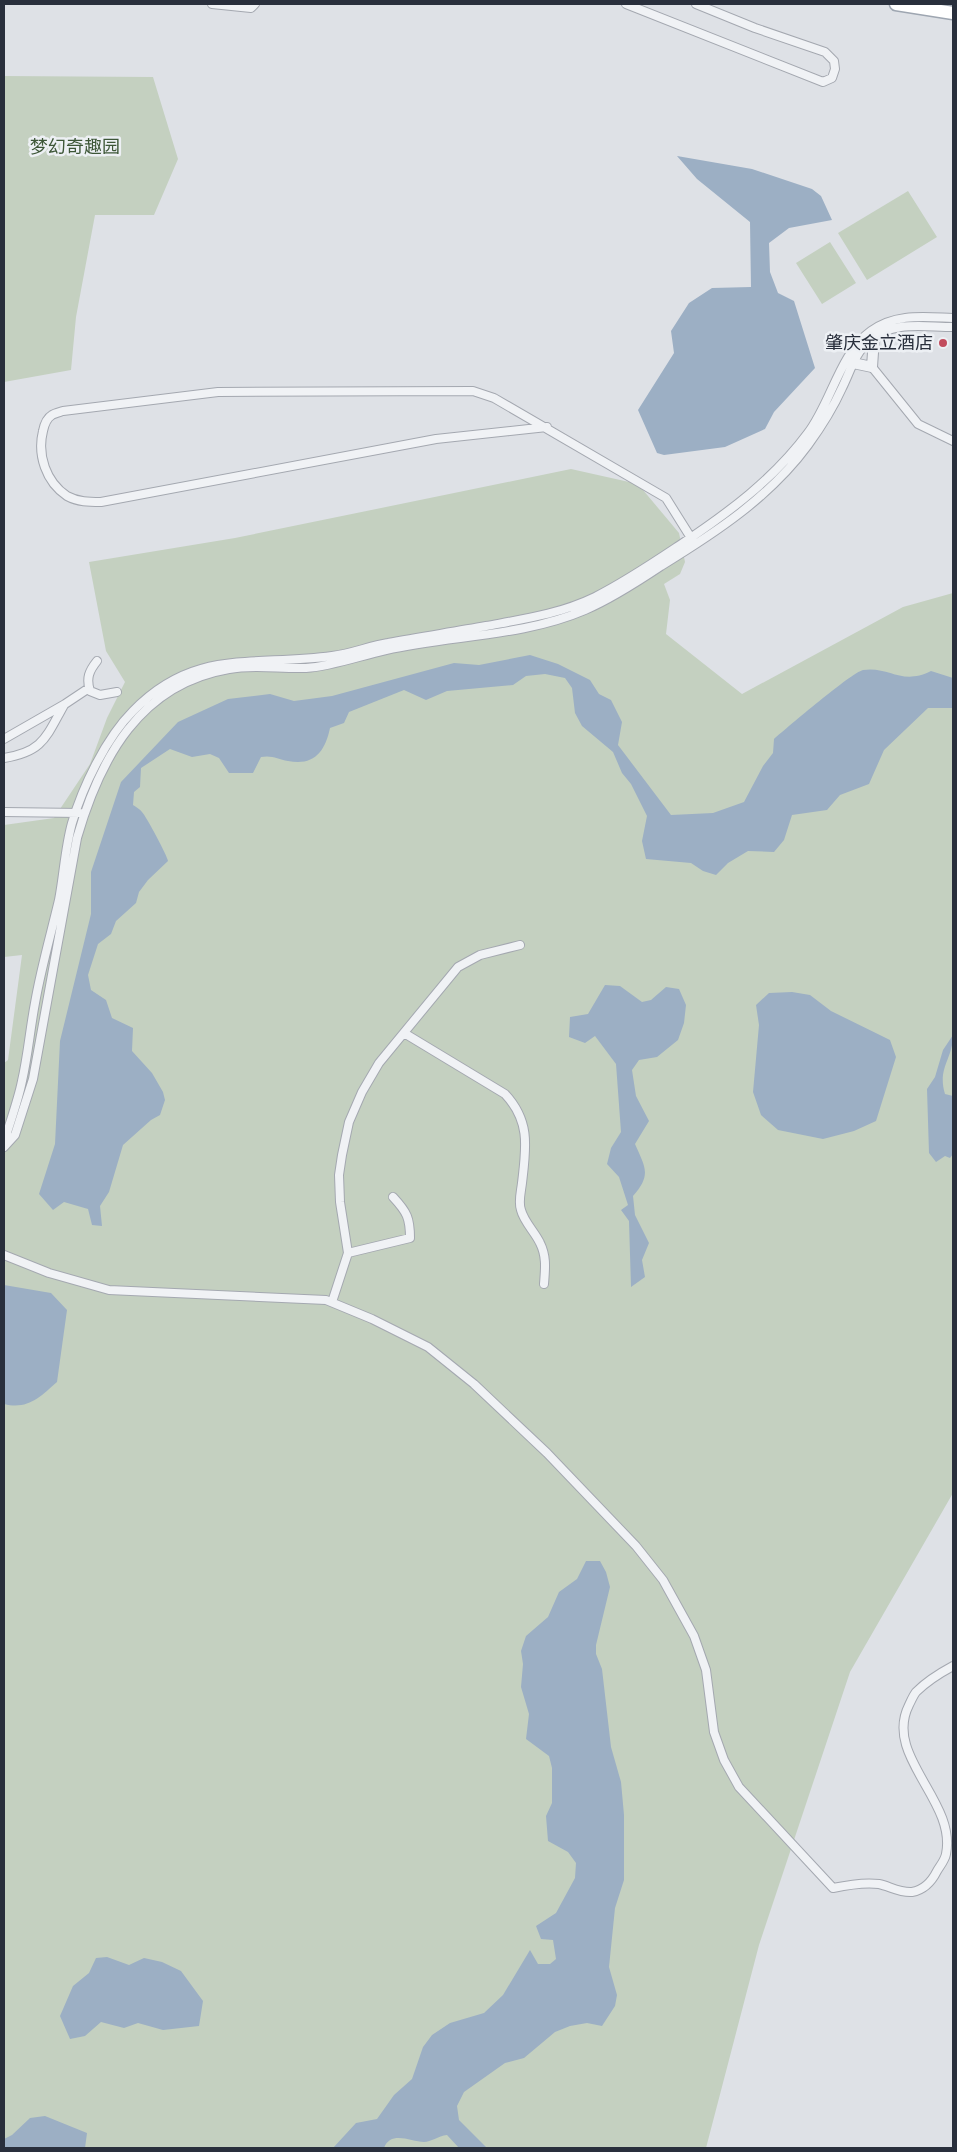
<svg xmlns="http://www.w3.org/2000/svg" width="957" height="2152" font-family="'Fira Sans Condensed','Noto Sans SC',sans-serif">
<rect width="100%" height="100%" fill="#dee1e6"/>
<path fill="#c4d0c0" d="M4,76L153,77L178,159L154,215H95L76,317L71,370L4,382Z
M908,191L937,237L867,280L838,233Z
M830,242L856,283L822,304L796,263Z
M571,469L638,484L679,533L685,562L680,574L664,584L670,600L666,634L742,694L903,607L953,593V1493L850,1672L759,1945L706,2148H4V1063L8,1060L22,955L4,957V825L54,818L90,764L107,718L125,682L106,651L89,562L235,538Z"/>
<path fill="#9cafc4" d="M677,156L752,169L812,189L821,196L832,220L789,228L769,243L770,272L778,293L794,301L815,368L774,412L765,429L725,447L664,455L657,453L638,410L674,353L671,331L689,303L712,288L751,287L750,222L697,179Z
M530,655L558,664L590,680L599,694L611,700L622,722L618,745L671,815L713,813L744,802L763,766L773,753L774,739C788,727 851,673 863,670C890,666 901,686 931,671L953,678V708H928L884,750L869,784L840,795L827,810L792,815L784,840L774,852L748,851L728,863L716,875L703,871L691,863L646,859L642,841L647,816L631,784L622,773L613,752L582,726L575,713L572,688L565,678L545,674L526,676L513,685L447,691L426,700L404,690L349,712L344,723L330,728C325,752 314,766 288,761C278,759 272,755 261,757L253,773H229L219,758L210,754L192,757L170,749L141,768L140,787L134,792L133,805C136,807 140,809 142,812C146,816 168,857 168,861L148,880L139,892L136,903L116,921L111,934L98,944L88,975L91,990L106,1000L112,1018L133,1028L132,1051L152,1073L163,1092L165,1100L160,1115L151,1120L123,1145L109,1192L100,1206L102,1226L92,1225L88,1209L64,1202L53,1210L39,1194L55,1144L60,1041L91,914V872L121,782L178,722L228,699L270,694L294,701L332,696L454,663L479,665Z
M605,985L620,986L642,1002L651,1000L666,987L679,989L686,1005L684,1023L678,1040L657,1057L639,1060L632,1070L636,1096L649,1121L635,1144C645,1167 652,1175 633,1196L635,1215L649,1243L642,1260L645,1277L631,1287L629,1221L621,1210L628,1205L619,1177L607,1164L611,1148L621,1132L616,1064L595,1036L585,1043L569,1037L570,1017L588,1014Z
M792,992L810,995L831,1011L890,1040L896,1057L876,1121L854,1131L823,1139L778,1130L761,1115L753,1092L759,1025L756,1005L769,993Z
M953,1035C953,1059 937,1068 945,1094L953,1096V1154L950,1158L945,1156L936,1162L929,1153L927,1089L935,1077L943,1050Z
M4,1285L51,1293L67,1310L57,1382C40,1397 28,1410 4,1404Z
M586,1561H600L606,1572L610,1587L596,1645V1654L602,1669L611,1747L621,1782L624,1815V1880L615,1908L609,1967L617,1995L615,2006L602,2026L587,2023L570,2026L555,2032L524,2058L505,2063L464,2092L457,2106L459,2120L487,2148H459L447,2135C438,2136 431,2142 424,2142C411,2142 391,2130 384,2148H330H333L356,2123L377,2119L394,2095L412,2079L423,2047L432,2035L450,2023L484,2013L503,1995L530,1950L538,1964H550L556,1959L553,1940L541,1939L536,1926L556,1913L575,1878L576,1863L568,1852L548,1841L546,1816L552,1803V1768L549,1756L526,1739L529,1714L521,1687L523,1664L521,1651L526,1636L548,1617L559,1592L577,1579Z
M107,1957L129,1965L144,1958L162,1962L181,1971L203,2001L199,2026L163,2030L138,2023L124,2028L101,2022L85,2036L70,2039L60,2016L73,1986L89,1973L96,1958Z
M45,2116L87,2133L85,2148H4V2139L12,2135L30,2118Z"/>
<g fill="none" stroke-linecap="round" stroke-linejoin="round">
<g stroke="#a4a8b0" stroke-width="10">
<path id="minor" d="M212,4L251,8L255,4
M626,4L823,82L832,78L835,69L834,61L825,52L755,28L696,4
M872,367L918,424L953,441
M547,427L436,439L101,502C89,502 78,502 67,496C46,482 37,455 43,431C44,426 47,418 52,415C55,413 60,412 63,411L218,392L473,391L494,398L666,498L693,541
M97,661C89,671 86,678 90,691L100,695L117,692
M4,739L65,704L89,688
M4,758C43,752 46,737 64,705
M4,812L80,813
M404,1033L505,1094C531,1122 526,1148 522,1183C521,1192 518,1202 521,1210C524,1222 535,1232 540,1243C547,1257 545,1270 544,1284
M4,1142C10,1122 18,1101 22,1081C28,1055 30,1029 35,1003C41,968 51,934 59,900C64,874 65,848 72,823C83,786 106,738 133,711C195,647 255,667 332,656C351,654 369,646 388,643C420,637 453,632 486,626C524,619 560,614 595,597C625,582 653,563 680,545C728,513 774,479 808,433C831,403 840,353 871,331C896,313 924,317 953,318
M4,1147L15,1135L33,1079L77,838C100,758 140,684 229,669C254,664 280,669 306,668C333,666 359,656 386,650C451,635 522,637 585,610C611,599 637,582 661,566C715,533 770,497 808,445C821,427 833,408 842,388C850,372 855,353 869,341C894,320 923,327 953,327
M348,1253L410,1238C410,1218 407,1212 393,1197
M4,1255L49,1273L109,1290L326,1300L372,1319L428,1347L474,1384L547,1453L636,1546L663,1580L694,1636L706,1670L714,1732L724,1760L739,1787L833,1888C847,1885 864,1882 879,1884C889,1886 900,1893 912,1892C924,1890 932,1881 937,1871C940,1866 945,1860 946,1854C957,1801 883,1756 909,1705C911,1701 913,1696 916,1692C927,1681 940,1673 953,1666
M332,1302L348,1253L340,1202L339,1175L342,1155L349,1122L362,1092L379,1063L458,967L480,955L520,945"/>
</g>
<g stroke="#a4a8b0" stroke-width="12">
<path id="tertiary" d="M853,363L872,367L874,338"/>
</g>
<g stroke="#9ea6b1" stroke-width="15">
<path id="primary" d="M896,4L953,13"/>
</g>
<use href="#minor" stroke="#f0f2f5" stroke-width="8"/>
<use href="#tertiary" stroke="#f0f2f5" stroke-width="10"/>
<use href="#primary" stroke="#fff" stroke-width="12"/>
</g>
<circle fill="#c24c5d" stroke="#edf0f4" stroke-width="2" cx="943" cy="343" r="5"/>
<g text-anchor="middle" stroke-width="5" stroke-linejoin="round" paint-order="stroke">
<g font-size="18" fill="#3d5637" stroke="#edf0f4">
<text x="75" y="153">梦幻奇趣园</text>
</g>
<g font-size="18" fill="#292f3c" stroke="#edf0f4" text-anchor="end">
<text x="933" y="349">肇庆金立酒店</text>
</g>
</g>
<rect width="957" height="2152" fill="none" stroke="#292f3c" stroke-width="10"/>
</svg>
